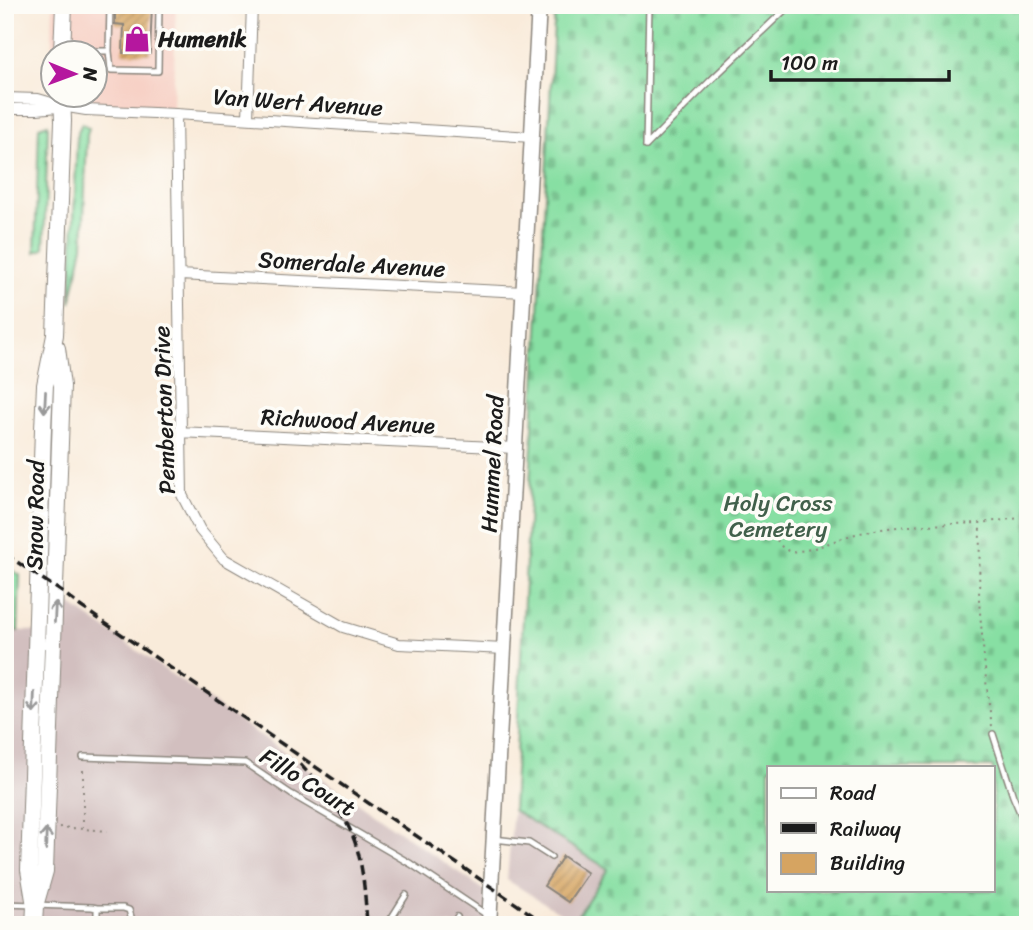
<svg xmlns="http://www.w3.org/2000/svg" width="1033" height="930" font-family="Sriracha,sans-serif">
<defs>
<pattern id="grass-tufts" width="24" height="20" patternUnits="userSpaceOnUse" patternTransform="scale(1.75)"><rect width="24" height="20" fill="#87dfa3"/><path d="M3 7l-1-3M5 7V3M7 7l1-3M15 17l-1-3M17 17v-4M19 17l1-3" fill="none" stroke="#74bf8c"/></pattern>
<pattern id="cemetery-stones" width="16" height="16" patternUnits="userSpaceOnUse" patternTransform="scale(1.75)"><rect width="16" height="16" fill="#87dfa3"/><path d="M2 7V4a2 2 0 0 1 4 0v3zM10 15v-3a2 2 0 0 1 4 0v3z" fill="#74bf8c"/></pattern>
<pattern id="building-hatch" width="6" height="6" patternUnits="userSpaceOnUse" patternTransform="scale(1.75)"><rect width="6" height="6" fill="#d6a461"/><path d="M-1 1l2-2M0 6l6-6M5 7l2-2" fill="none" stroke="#ad854f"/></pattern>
</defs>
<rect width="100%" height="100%" fill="#fdfcf7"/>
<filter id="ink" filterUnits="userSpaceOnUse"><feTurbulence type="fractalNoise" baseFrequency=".0143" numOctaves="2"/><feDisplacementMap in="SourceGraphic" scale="14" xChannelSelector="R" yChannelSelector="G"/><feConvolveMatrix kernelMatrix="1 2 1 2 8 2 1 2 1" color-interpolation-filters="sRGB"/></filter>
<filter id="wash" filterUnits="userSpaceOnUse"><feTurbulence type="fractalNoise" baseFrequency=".00686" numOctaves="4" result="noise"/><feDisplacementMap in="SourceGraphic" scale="28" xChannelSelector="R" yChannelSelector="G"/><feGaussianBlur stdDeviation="1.57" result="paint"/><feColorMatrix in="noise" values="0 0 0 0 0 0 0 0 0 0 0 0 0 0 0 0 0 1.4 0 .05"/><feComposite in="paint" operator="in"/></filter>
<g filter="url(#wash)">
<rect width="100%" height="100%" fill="#f9ebda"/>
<path fill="#f7d1c6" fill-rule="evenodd" d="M53,5H176L173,109L50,102ZM52,52H94V94H52Z"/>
<path fill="#d2bfbf" d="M58,596L487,892L486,925H38L37,919L5,918V630L58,632Z
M513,810L608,869L574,921L507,880Z"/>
<path fill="url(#grass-tufts)" stroke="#527e60" stroke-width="2" d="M82,123L89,128L87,135L83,246L71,303L77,134Z
M48,124L44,249L35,252L39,127Z
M5,566L20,575L18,631L5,630Z"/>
<path fill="url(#cemetery-stones)" stroke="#527e60" stroke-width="2" fill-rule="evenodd" d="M555,5H1028V925H580L574,921L608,869L513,810ZM769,767H993V890H769Z"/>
<g id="blocks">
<path fill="url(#building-hatch)" d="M115,5H152L150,54L123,53L124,25L115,24Z
M563,856L588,873L568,902L544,886Z"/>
</g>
</g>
<g filter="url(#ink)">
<use href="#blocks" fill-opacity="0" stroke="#8a847b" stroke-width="2"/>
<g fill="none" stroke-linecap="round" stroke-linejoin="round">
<g stroke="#8a847b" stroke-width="8">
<path id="lane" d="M110,5L109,51L111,70L158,71L159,5
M66,51H109
M646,146L710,81L790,5
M646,146L649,5
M993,734L1013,796L1028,831
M83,757L245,763L291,794L411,864L487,915
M494,839L529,843L551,857
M5,904L92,907L97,908V925
M97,908H123L129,910L131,917V925
M390,925L389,922L406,895
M452,925L457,917"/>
</g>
<g stroke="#8a847b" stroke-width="12">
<path id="street" d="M5,98L38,99L62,106L86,110L176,114L532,137
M5,109H37L58,107
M176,114L182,495L200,530L224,559L343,627L399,644L505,649
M248,118L252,5
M179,275L524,292
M179,432L515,448"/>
</g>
<g stroke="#8a847b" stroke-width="17">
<path id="secondary" d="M489,925L539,5"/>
</g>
<g stroke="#8a847b" stroke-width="18">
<path id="primary" d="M62,52L64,5
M35,906L29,870L43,429L45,385L55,335L63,121L62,94
M34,925L35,906L45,871L62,386L57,348"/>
</g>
<path stroke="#8a847b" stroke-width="2" stroke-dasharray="2 5" stroke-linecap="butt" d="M777,540C782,549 788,553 799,551C820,549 840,537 860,533C899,524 940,525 979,523
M992,726L987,691L979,601L980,523L1028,517
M59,827L108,831
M83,828V766
M5,862H11"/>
<use href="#lane" stroke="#fff" stroke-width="5"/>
<use href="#street" stroke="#fff" stroke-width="10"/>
<use href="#secondary" stroke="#fff" stroke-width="14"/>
<use href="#primary" stroke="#fff" stroke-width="16"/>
<path stroke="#1c1c1c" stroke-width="3.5" stroke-dasharray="10 5" stroke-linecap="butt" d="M5,554L65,594L80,606L547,925
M300,764C317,783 335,802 347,824C363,852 365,893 367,925"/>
</g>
<defs><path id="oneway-shaft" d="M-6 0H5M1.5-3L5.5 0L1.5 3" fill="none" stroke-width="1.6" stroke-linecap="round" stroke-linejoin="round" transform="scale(1.75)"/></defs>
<g stroke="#999">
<use href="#oneway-shaft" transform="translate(45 402) rotate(93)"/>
<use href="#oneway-shaft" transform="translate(55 612) rotate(-87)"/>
<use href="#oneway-shaft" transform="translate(34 703) rotate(92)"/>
<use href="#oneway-shaft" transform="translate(46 839) rotate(-88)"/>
</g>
</g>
<defs>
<g id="shop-bare" transform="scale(2.1)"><path d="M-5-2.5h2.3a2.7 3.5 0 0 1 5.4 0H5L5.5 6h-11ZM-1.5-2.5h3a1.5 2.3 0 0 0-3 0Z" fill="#b5179e" stroke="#fdfcf7" stroke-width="2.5" paint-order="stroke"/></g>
</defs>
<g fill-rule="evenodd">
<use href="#shop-bare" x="137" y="39"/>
</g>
<g text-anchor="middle" stroke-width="7" stroke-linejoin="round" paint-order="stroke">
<g font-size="23" font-weight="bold" fill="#1c1c1c" stroke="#fdfcf7" text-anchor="start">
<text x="158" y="47">Humenik</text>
</g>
<g font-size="23" fill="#1c1c1c" stroke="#fdfcf7">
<text transform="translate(298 102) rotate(4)" y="8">Van Wert Avenue</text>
<text transform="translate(352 264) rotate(3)" y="8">Somerdale Avenue</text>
<text transform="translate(164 410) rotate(-92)" y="8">Pemberton Drive</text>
<text transform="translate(348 421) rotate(3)" y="8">Richwood Avenue</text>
<text transform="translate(492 464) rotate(-87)" y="8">Hummel Road</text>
<text transform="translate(35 515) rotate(-89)" y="8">Snow Road</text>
<text transform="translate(308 782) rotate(32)" y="8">Fillo Court</text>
</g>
<g font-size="23" fill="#41604b" stroke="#fdfcf7">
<text x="778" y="511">Holy Cross<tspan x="778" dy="26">Cemetery</tspan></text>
</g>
</g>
<rect width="1033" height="930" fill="none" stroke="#fdfcf7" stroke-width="28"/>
<rect x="767" y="766" width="228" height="126" fill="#fdfcf7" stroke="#a3a29f" stroke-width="2"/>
<rect x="781" y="788" width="35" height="10" fill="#ffffff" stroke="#a3a29f" stroke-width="2"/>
<text x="830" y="800" font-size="21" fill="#1c1c1c">Road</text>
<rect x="781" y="823" width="35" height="10" fill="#1c1c1c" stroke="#a3a29f" stroke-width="2"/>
<text x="830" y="836" font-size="21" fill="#1c1c1c">Railway</text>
<rect x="781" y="853" width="35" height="21" fill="#d6a461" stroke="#a3a29f" stroke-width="2"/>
<text x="830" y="870" font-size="21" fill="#1c1c1c">Building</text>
<g transform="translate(74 74) rotate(91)"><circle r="33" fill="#fdfcf7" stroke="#a3a29f" stroke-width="2"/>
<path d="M0-5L12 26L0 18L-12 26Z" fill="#b5179e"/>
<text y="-10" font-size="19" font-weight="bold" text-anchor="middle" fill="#1c1c1c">N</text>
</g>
<path d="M771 70v10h178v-10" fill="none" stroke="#1c1c1c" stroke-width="3.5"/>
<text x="781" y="70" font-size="21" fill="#1c1c1c" stroke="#fdfcf7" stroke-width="5" paint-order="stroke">100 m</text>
</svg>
